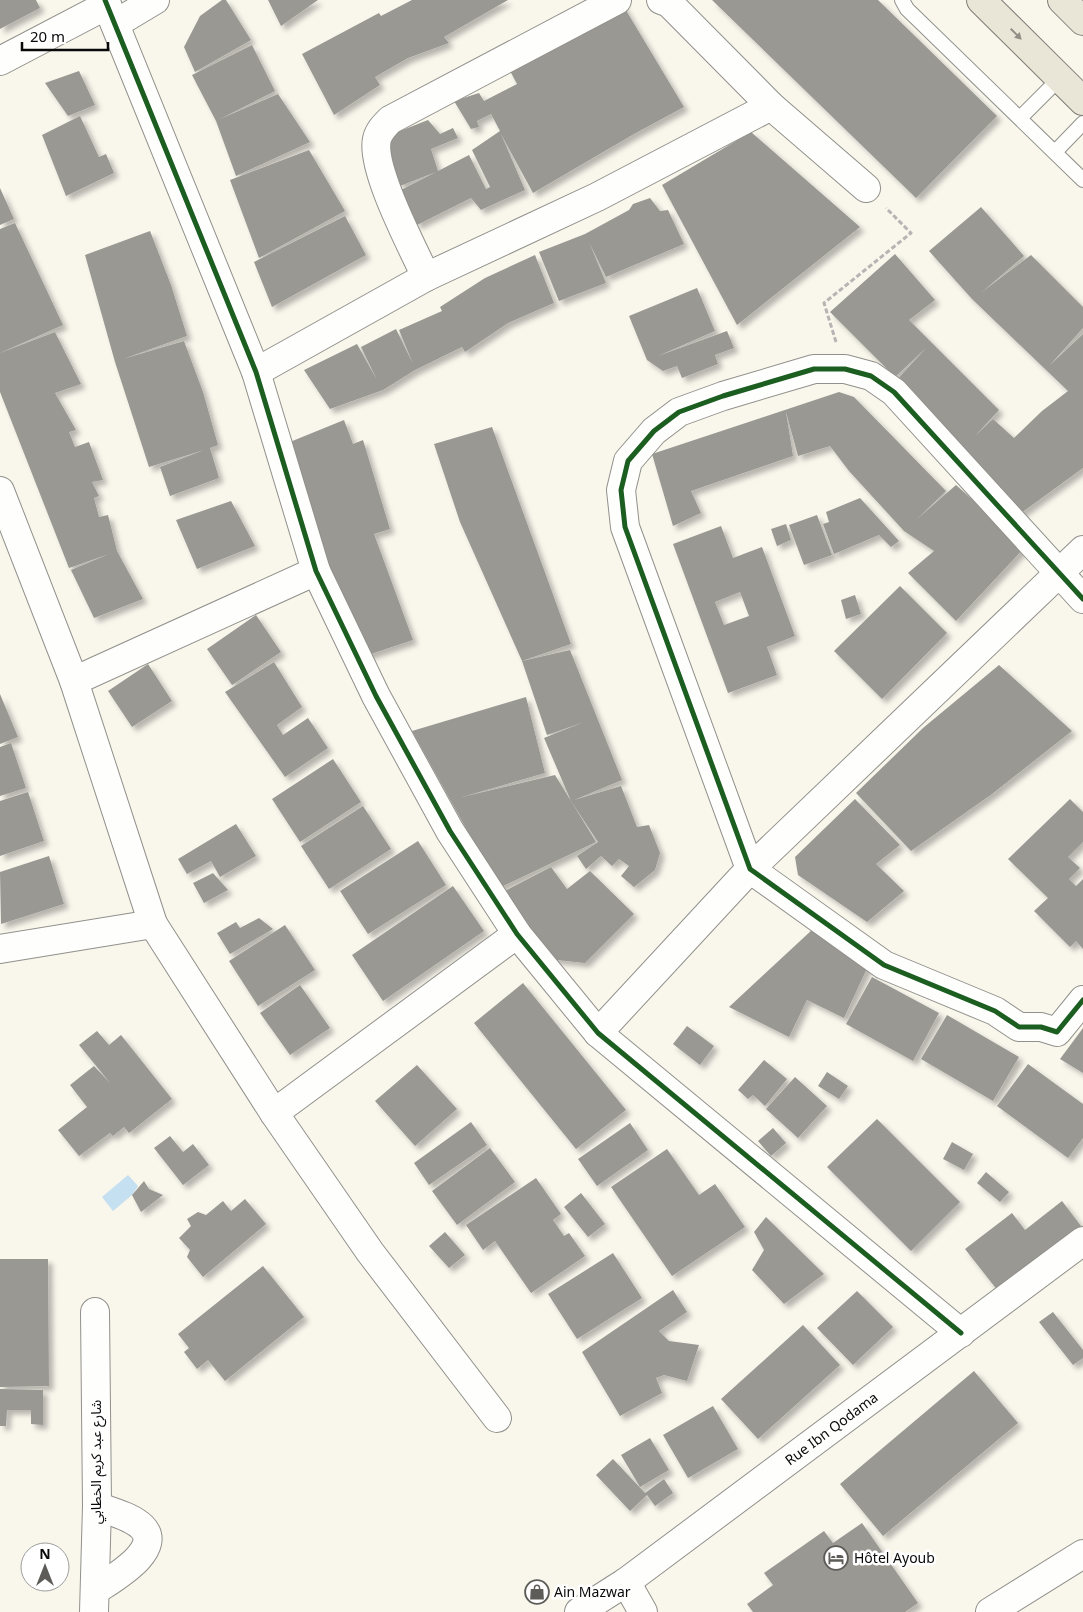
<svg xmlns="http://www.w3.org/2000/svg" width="1083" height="1612" font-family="Georgia,'Noto Sans Arabic',serif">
<defs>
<filter id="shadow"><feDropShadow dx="4.5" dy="4.5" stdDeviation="2.5" flood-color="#0004"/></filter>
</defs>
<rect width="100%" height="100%" fill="#f9f6ec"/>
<path fill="#c4e0f1" d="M128,1175L138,1186L132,1195L113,1211L102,1197Z"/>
<path fill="#9a9893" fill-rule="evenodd" filter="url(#shadow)" d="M0,0H36L40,8L0,29Z
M222,0H226L251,40L195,72L184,47L200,16Z
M268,0H318L281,26Z
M412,0H508L444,37L449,43L408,58L375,77L380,85L334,115L302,54L379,13L381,16Z
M712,0H878L997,116L916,198Z
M621,2L684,107L634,134L533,193L501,134L525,190L481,210L471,198L417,225L399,191L436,172L400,186L377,140L428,120L440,134L453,128L458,138L431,149L438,171L469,155L486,189L490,187L472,150L500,131L491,114L477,121L479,127L471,129L454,101L479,93L484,101L517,84L510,71Z
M252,45L275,91L220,119L278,94L310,142L236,176L216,121L192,75Z
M79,71L95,105L68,116L45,83Z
M80,116L99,157L106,154L114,173L66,196L42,135Z
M751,132L860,227L737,325L662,185Z
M309,150L345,211L259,258L230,180Z
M0,188L14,219L0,225Z
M650,198L660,211L668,210L684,244L606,277L589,242L606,283L559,301L539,252L585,234L629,210L633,204Z
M981,207L1024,256L982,292L1031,255L1083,307V328L1049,366L1083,334V468L1017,516L894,383L926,348L895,377L830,312L895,254L935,300L909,320L999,410L975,436L993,419L1014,438L1042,411L1068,391L972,299L929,251Z
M345,216L366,255L272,307L254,262Z
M15,223L63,325L0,353V229Z
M150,231L171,285L187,336L123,359L184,341L203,392L218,445L210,448L219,478L170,496L160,467L204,450L149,467L115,362L85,255Z
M535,255L554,303L508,323L465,352L462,347L415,370L383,390L330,409L304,370L357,344L377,380L361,347L396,329L413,364L399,330L442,311L440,307L485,278Z
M697,288L715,331L658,356L727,331L734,348L715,355L718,364L682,378L677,366L663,371L647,360L629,316Z
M55,332L81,384L55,393L76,430L69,432L75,447L89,442L103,480L92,482L99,496L94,498L99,517L108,515L117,551L143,599L94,618L71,570L109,554L69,568L0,392V353Z
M839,392L854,397L946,491L916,520L956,485L1025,547L956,621L908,573L934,551L904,531L849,471L830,446L798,456L786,412L793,456L691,491L701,513L673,526L652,454Z
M344,420L353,444L363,440L390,529L374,534L413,640L365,656L333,583L285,444Z
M492,427L571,644L522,661L570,650L622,780L574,800L621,786L637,827L649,825L660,853L655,870L634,887L621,876L629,866L619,859L612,866L601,856L586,869L577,856L598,842L571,801L544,738L584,722L547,735L522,661L460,522L434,444Z
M860,498L899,541L891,547L879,535L834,554L823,524L829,522L826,512Z
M231,501L255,546L197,569L176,520Z
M817,515L832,555L804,565L789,525Z
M786,524L791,540L777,546L771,529Z
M721,526L733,558L762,547L795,636L767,647L777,675L728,693L673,544ZM740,592L749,616L724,625L715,602Z
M900,586L947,633L882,699L834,651Z
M855,595L861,614L846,619L841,600Z
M256,615L281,652L232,685L207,649Z
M274,662L302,707L277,725L283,735L308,718L328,748L285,777L225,692Z
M148,664L172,701L132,727L108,691Z
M999,665L1072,731L992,794L911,851L856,793L923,728Z
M0,694L18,737L0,744Z
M526,697L545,773L462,797L555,775L596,842L499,888L412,731Z
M11,743L26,788L0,796V747Z
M333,759L361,802L300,842L272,799Z
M28,792L44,841L0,856V801Z
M855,799L900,845L876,864L904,891L867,922L798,875L795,857Z
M1070,799L1083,812V842L1068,857L1080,868L1069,879L1076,886L1083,879V949L1076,941L1070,947L1034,911L1048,898L1008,859Z
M363,806L391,849L329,889L301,846Z
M236,824L256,856L220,877L211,861L187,874L178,859Z
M418,841L446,885L368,934L340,891Z
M49,856L64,904L1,924L0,872Z
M551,867L567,889L590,871L634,914L585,963L548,959L501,893Z
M213,873L228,890L204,903L193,883Z
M453,886L484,931L383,1001L352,955Z
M259,918L273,929L230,954L217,933L236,922L240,928Z
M285,925L315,970L258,1006L229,961Z
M813,929L869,964L844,1018L807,1000L789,1037L729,1007Z
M872,977L939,1013L913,1061L846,1024Z
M523,983L626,1110L576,1149L474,1023Z
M300,985L330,1028L290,1055L260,1013Z
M947,1015L1019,1057L993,1101L921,1059Z
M687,1026L714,1046L700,1065L673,1044Z
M1083,1028V1073L1060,1059Z
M97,1031L109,1045L121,1035L172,1099L129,1133L124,1127L113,1136L110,1133L79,1156L58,1130L87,1107L70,1085L94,1066L111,1084L79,1045Z
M764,1060L787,1079L765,1106L753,1095L748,1099L738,1090Z
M1028,1064L1083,1104V1138L1068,1158L997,1106Z
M417,1065L457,1109L415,1146L375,1101Z
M827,1072L848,1086L839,1099L818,1086Z
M795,1077L827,1106L798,1138L766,1109Z
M877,1119L960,1202L911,1251L827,1167Z
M471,1122L487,1145L429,1185L414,1163Z
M630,1123L648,1150L597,1186L578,1159Z
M773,1128L786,1143L771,1156L758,1141Z
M170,1136L183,1152L193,1144L209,1165L183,1185L154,1148Z
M952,1142L973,1154L964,1170L943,1159Z
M490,1148L515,1182L457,1225L432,1191Z
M667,1149L699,1195L715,1184L745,1227L672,1276L611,1187Z
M986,1172L1009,1192L1000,1202L977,1183Z
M536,1178L561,1214L553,1220L564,1236L569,1233L585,1256L531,1293L495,1241L483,1250L466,1225Z
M144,1181L149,1189L163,1195L141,1212L132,1195Z
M581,1193L605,1224L588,1237L564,1207Z
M245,1199L266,1224L203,1277L187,1257L190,1250L179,1238L191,1226L187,1219L198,1212L206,1215L223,1201L231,1211Z
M1062,1201L1081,1226L998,1291L965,1249L1012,1213L1025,1230Z
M766,1217L824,1274L784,1304L752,1270L764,1250L754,1232Z
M445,1232L465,1255L449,1268L429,1246Z
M613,1253L642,1298L577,1339L548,1294Z
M0,1259H48L49,1386L0,1387Z
M263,1266L304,1317L225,1381L208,1360L197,1369L184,1352L189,1348L178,1334Z
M673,1290L687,1312L659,1331L669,1341L699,1345L687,1381L664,1375L656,1378L662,1393L620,1416L582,1352Z
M857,1291L893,1327L853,1365L817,1328Z
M1053,1312L1083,1350V1358L1073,1365L1039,1322Z
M803,1325L840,1365L758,1439L721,1399Z
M974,1371L1018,1423L883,1536L840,1484Z
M0,1389L43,1390V1425L31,1424V1410H7L6,1426H0Z
M713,1406L738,1449L688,1478L663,1435Z
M650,1438L669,1470L640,1487L621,1455Z
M613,1459L645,1493L664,1479L673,1493L655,1506L647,1495L630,1511L596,1475Z
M862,1523L918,1603L905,1612H753L747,1604L773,1585L764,1573L824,1531L833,1543Z"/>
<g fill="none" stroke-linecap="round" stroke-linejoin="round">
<g stroke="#91908b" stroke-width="16">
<path id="service" d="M902,0L907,9L1083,180
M1020,118L1060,78
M1055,152L1083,123"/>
</g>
<g stroke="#91908b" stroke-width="30">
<g id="minor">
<path d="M105,0L256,372L316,571L376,696L450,831L517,934L598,1033L961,1333"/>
<path d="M661,0L669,3L771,106L866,188"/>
<path d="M115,24L155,0"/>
<path d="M0,61L107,5"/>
<path d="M426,277C413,248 370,168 377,139C379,131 384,126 390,120L617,0"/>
<path d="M256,372L426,277L597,197L771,106"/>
<path d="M0,491L74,681L153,924L274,1113L370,1252L497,1418"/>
<path d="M1083,599L894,392L871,376L845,369H814L723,396L679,412L654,431L628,461L621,490L625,527L750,869L884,965L995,1011L1019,1027H1041L1057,1032L1083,1000"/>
<path d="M74,681L316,571"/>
<path d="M0,949L153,924"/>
<path d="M598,1033L750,869L1083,550"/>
<path d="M274,1113L517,934"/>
<path d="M626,1582L643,1612"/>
<path d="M96,1590C110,1580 165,1550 142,1527C131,1516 111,1512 97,1506"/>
<path d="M94,1612L97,1506L95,1312"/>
<path id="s1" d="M579,1612L626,1582L1083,1241"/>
<path d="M990,1612L1083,1554"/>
</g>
</g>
<g stroke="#7e7d78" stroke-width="30">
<path id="primary" d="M981,0L1083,101
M1062,0L1083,21"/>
</g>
<path stroke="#b6b5b4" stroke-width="3" stroke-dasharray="5 2.5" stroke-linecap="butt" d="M836,342L824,303L911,233L886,208"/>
<use href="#service" stroke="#fefefc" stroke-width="14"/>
<use href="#minor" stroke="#fefefc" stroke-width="28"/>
<use href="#primary" stroke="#eae6d7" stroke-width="28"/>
<g stroke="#fff" stroke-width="8">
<path id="cycleway" d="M105,0L256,372L316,571L376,696L450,831L517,934L598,1033L961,1333
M1083,599L894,392L871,376L845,369H814L723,396L679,412L654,431L628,461L621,490L625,527L750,869L884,965L995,1011L1019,1027H1041L1057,1032L1083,1000"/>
</g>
<use href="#cycleway" stroke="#1b5e20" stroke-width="5"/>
</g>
<defs><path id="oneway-solid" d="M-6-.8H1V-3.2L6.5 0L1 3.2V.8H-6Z" transform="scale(1.25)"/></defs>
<use fill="#908e85" href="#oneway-solid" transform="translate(1016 34) rotate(45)"/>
<defs>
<g id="hotel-ring" transform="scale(1.25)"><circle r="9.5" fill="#fff" stroke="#5d5c58" stroke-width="1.5"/><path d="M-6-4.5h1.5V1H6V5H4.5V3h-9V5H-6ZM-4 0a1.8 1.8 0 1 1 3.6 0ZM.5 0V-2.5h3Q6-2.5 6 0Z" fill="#5d5c58"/></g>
<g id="shop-ring" transform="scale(1.25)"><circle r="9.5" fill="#fff" stroke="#5d5c58" stroke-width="1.5"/><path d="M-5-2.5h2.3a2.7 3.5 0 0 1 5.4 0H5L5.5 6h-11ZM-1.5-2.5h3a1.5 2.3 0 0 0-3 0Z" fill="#5d5c58"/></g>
</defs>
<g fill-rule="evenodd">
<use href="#hotel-ring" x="836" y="1558"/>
<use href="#shop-ring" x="537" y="1592"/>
</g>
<g text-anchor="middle" stroke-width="5" stroke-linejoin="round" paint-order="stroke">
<g font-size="14" fill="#090909" stroke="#fff">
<text dy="5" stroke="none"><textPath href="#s1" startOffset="312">Rue Ibn Qodama</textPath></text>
<text transform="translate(96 1462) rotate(-90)" y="5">شارع عبد كريم الخطابي</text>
</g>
<g font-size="14" fill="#090909" stroke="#fff" text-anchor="start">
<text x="854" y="1563">Hôtel Ayoub</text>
<text x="554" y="1597">Ain Mazwar</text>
</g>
</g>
<g transform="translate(45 1567)"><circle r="24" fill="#ffffff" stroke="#9d9d9d"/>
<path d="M0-4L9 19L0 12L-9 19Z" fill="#5d5c58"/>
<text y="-8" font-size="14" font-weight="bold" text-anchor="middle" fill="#090909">N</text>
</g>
<path d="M22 42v8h86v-8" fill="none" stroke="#090909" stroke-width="2.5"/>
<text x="30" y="42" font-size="15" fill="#090909" stroke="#ffffff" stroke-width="4" paint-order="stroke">20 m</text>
</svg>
